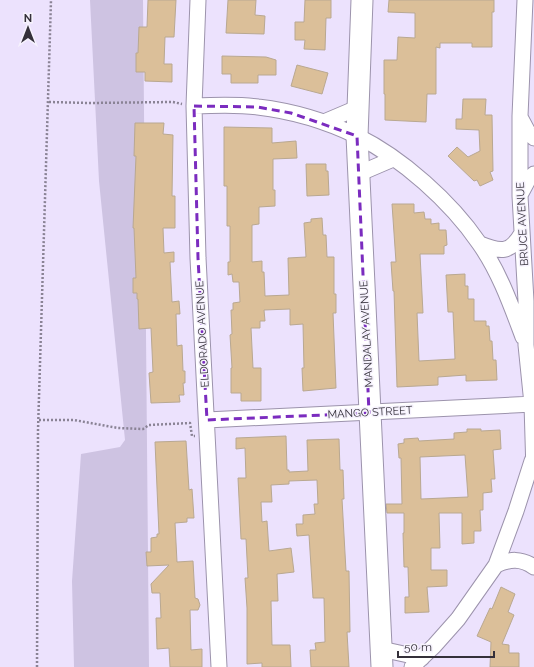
<svg xmlns="http://www.w3.org/2000/svg" width="534" height="667" font-family="Raleway,sans-serif">
<rect width="100%" height="100%" fill="#ece2fd"/>
<path fill="#cec3e2" d="M90,0H143L149,667H74L72,581L81,454L120,447L125,440L99,181Z"/>
<path fill="#dbbf99" stroke="#b9a891" fill-rule="evenodd" d="M148,0H176L174,37H165L164,64H172V82L145,81V72H136V53H138L139,27H147Z
M228,0H256L255,15L265,16L264,34L226,33Z
M305,0H331V18H326L325,50L304,49L305,40H295V22H304Z
M389,0H494V12H492V47H472V43H440V48L436,47V94H427L426,122L385,120V94H384V60H397L398,37L415,38V13L388,12Z
M222,56L266,57L276,60V75H258V83H231V74H222Z
M297,65L328,73L322,94L291,86Z
M463,99H486L485,115H492L493,171L490,172L493,180L480,186L477,180L474,181L448,156L457,147L468,157L480,151L479,130L456,129V119H462Z
M135,123H164L163,134L173,135L172,196H175V228H163L164,253L174,252V262H170L172,302L179,301L180,314H176L177,346L182,345L183,371H185V383H183L184,395H179L180,402L151,403L149,373L153,372L151,328L139,329L138,299H137V293H133V278H136L134,228H133L136,156H134Z
M224,127L272,128V143L296,141L297,158L273,159V190H275V206L259,207V224L252,225V262L262,261V272H264L265,296L289,295L288,258L306,257L304,223L311,222V219L322,218L323,235H326L327,257H334V294H336V313H333L336,388L303,391L302,368H304L303,324L290,325V309L264,310L265,321H260V328H251L253,368H261V401H241V393H231V368H232L230,335L232,334L231,310H233V303L240,302L239,282H233L232,274L228,275V262H230V226H227V186H224Z
M306,164H326V171H328L329,195L307,196Z
M392,204H414V213L424,212L425,219H431V224L439,223V230H446L447,245L444,246V254H420L423,313H417L419,361L455,359L453,312H448L446,275L465,274V286H468V299H474V321H486V326H489L490,341H492L493,360H496L497,380L466,381V375L438,377V385L397,387L394,291H393L391,262H396Z
M467,429H481V431L500,430L501,449L493,450L495,479H491L492,492L483,493V510H480L481,531H474V543L462,544V513H439L440,548H431V570H447V586L427,587L429,612L405,613V597H409L408,567H404L403,533H404V513H387L386,504H402L401,458H399L398,444L404,443V439L418,438L419,441L454,439V433L467,432ZM465,455L468,497L421,499L420,457Z
M286,436L287,470H289V472L308,471L307,440L339,439L340,470H343L344,499H342L346,571H349L350,632H347L349,667H311L310,650H316L315,643L325,642L324,598H313L309,535L297,536L296,524H303V515L315,514L314,504H318L317,480L289,481V484L271,485L272,502H261L262,522L267,521L269,551L291,548L294,572L277,574L278,601H271L272,645H290L291,667H262V663L247,664V608L245,578H248L246,539H241L238,478H246L245,448L236,449V438Z
M186,441L189,490L192,489L194,518H187V522L175,523L177,562L193,561L195,598L198,599L200,605L198,610H190L191,650L202,649V667H170L169,648L157,649L156,618H161L160,593H152L151,584L169,565L147,566L146,552H151V538L157,537V534H159L155,442Z
M501,587L515,594L508,612L514,615L502,644L509,645V653H519V667H490L491,642L477,636L490,608L492,609Z"/>
<g fill="none" stroke-linecap="round" stroke-linejoin="round">
<g stroke="#9c93ac" stroke-width="17">
<path id="street" d="M198,0L194,106L198,258L219,667
M525,0L520,116V196L526,301V345L532,404L534,472
M194,106C215,105 237,104 258,107C292,111 326,121 357,136C402,158 451,202 479,243C499,271 511,305 523,337
M520,117L528,132L534,138
M324,122L357,108
M358,174L393,159
M520,195L528,180L534,174
M480,244C500,252 510,254 522,233
M207,420L534,404
M496,565C510,559 521,558 534,567
M381,649L422,658
M412,667L434,646L458,619L496,565L516,511L532,461"/>
</g>
<g stroke="#9c93ac" stroke-width="23">
<path id="secondary" d="M362,0L357,136L382,667"/>
</g>
<path stroke="#8a8395" stroke-width="2.5" stroke-dasharray="2 2" stroke-linecap="butt" d="M49,102L89,103L173,102L182,104
M39,420H74L118,428L143,429L149,425L190,423L192,436H195
M37,667L38,430L51,0"/>
<use href="#street" stroke="#fff" stroke-width="15"/>
<use href="#secondary" stroke="#fff" stroke-width="21"/>
</g>
<path fill="none" stroke="#7b2cbf" stroke-width="3" stroke-dasharray="8 5" stroke-linejoin="round" d="M194,106L257,107L291,113L357,136L369,413L207,420L198,258Z"/>
<g text-anchor="middle" stroke-width="3" stroke-linejoin="round" paint-order="stroke">
<g font-size="11" fill="#34303a" stroke="#f6f2fd">
<text transform="translate(522 224) rotate(-93)" y="4">BRUCE AVENUE</text>
<text transform="translate(202 334) rotate(-93)" y="4">ELDORADO AVENUE</text>
<text transform="translate(366 334) rotate(-93)" y="4">MANDALAY AVENUE</text>
<text transform="translate(370 412) rotate(-3)" y="4">MANGO STREET</text>
</g>
</g>
<g transform="translate(28 28)" stroke="#f6f2fd" stroke-width="3" paint-order="stroke">
<path d="M0-3L7 15L0 10L-7 15Z" fill="#34303a"/>
<text y="-6" font-size="11" font-weight="bold" text-anchor="middle" fill="#34303a">N</text>
</g>
<path d="M398 651v6h96v-6" fill="none" stroke="#34303a" stroke-width="2"/>
<text x="404" y="651" font-size="12" fill="#34303a" stroke="#f6f2fd" stroke-width="3" paint-order="stroke">50 m</text>
</svg>
